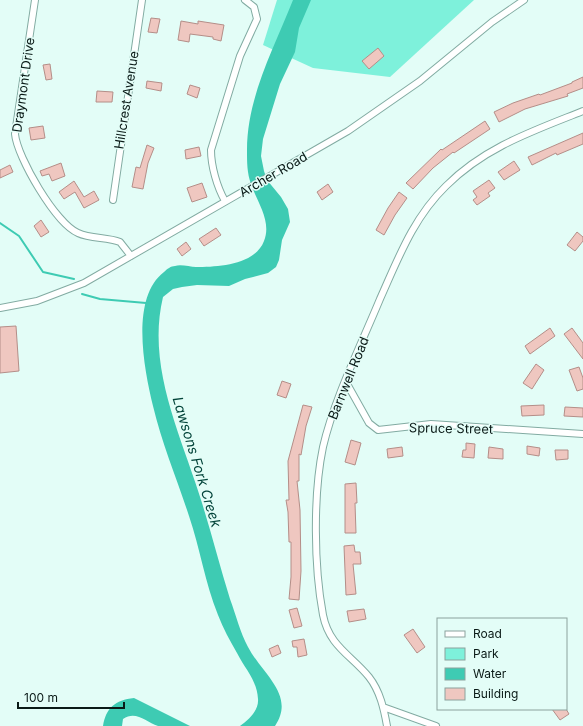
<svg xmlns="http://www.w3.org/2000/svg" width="583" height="726" font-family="Inter,sans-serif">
<rect width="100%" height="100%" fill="#e3fdf7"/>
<path fill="#7ef1db" d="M277,0H474L390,77L313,68L263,45Z"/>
<path fill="#3ecbb3" d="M293,0H311L299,28L295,52L280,84L263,139L261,156L264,171L267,180L281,197L288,209L290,222L282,240L279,260L276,267L268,273L245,279L229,286L197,285L182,287L173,289L163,297C146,368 182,437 202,503C212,535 220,567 230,599C236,615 240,632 248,647C262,674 296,695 275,726H240C249,720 259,710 258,699C257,680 245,669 237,653C230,641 223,628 218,615C205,583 200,548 189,516C177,479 162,444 153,406C144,369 130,298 164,272C167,269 171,266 175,266C181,264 190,267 196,267C218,267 255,265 264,241C272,221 257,202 251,184C247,173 247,162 247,150C247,97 274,48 293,0Z
M134,698L190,726C181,726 167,726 158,726C146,722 136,710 123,719L122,726H103C106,708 115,700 134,698Z"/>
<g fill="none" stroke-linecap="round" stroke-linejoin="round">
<path stroke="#3ecbb3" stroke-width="2" d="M0,223L19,236L43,272L74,279
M82,294L100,299L146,303"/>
</g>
<path fill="#efc7c0" stroke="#b48e88" d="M151,18L160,19L157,33L148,32Z
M181,21L198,24V21L224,25L221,41L213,39V37L190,34L189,42L178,40Z
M378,48L384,56L369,69L362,61Z
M50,64L52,79L46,80L43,65Z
M583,77V88L567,94L568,96L525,109L499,122L494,112L513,103L539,94L540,95L572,83V82Z
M147,81L162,83L161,91L146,88Z
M190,85L200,88L197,98L187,94Z
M97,91L113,92L112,102H96Z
M485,121L490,129L454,153L453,152L433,168L413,189L406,183L441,149L442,150Z
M43,126L45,138L31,140L29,128Z
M583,133V144L557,155L556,153L532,165L528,157Z
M147,145L154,148L148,163L143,189L132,187L136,167L140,168Z
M199,147L201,156L186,159L185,150Z
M514,161L520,170L504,180L498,172Z
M61,163L65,176L52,181L49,174L42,176L40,171Z
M10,165L13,172L0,178V170Z
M489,180L495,188L488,193L490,196L477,205L473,200L477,197L473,191Z
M74,181L84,197L94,191L99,200L84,208L75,192L64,199L59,192Z
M202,183L207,197L192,202L187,188Z
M328,184L333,192L322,200L317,192Z
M399,192L407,198L395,215L384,235L376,230L388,208Z
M41,220L49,232L41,237L34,226Z
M216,228L221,235L204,246L199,239Z
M577,232L583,237V241L575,251L567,245Z
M186,242L191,249L182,256L177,249Z
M16,326L19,371L0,373V327Z
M550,328L555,336L530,354L525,346Z
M572,328L583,343V359L564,334Z
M536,364L544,370L532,389L523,383Z
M579,367L583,378V389L577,391L569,370Z
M282,381L291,384L286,398L277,395Z
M303,405L312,407L306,426L301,455L299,454V481H297L300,510L301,571L299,600L289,599L291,577V542H289L288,512L286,500H289L288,461Z
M544,405V415L522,416L521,406Z
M565,407L583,408V417L564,416Z
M351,440L361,443L355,465L345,462Z
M466,443L475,444L474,458L462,457L463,450H466Z
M527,446L540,448L539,456L527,454Z
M402,447L403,456L388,458L387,449Z
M489,447L503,449V459L488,458Z
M555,450H568V459L556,460Z
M356,483L357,503H355L356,533H345V484Z
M354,545L355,552H360L361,564H353L356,594L346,595L344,546Z
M297,608L302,626L294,628L289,610Z
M364,609L366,619L349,622L347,611Z
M413,629L425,647L417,653L404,635Z
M304,639L307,655L298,657L297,647H293L292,641Z
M278,645L281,653L272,657L269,649Z
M552,709H566L569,714L560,720Z"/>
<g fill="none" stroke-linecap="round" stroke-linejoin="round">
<g stroke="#82aba2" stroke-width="8">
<path id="street" d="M35,0L15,134C17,157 56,224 78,233C91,239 107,237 120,242L131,256
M113,200L142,0
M225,201C217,187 211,166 211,150L240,56L257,19L254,7L245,0
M0,308L37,301L84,283L348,131L420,81L492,22L524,0
M346,382L369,423L378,430L431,424L583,434
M383,707L436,726
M387,726C384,709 380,691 369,677C351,655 329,646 323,615C314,567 313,495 323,447C334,399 361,345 380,299C398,259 413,218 446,186C485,147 533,131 583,111"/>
</g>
<use href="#street" stroke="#fff" stroke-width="6"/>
</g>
<g text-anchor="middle" stroke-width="3" stroke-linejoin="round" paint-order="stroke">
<g font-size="13" fill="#0a1a17" stroke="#e3fdf7">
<text transform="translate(23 85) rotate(-82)" y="5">Draymont Drive</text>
<text transform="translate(126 100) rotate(-81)" y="5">Hillcrest Avenue</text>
<text transform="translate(273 174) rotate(-30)" y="5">Archer Road</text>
<text transform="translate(348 378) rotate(-68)" y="5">Barnwell Road</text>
<text transform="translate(451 428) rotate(1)" y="5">Spruce Street</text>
</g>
<g font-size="14" font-style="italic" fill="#03443a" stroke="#e3fdf7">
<text transform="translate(197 462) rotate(73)" y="5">Lawsons Fork Creek</text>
</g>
</g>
<rect x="437" y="618" width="130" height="92" fill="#e3fdf7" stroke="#8ca29d"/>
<rect x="445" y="631" width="20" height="6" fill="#ffffff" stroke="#8ca29d"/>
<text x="473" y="638" font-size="12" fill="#0a1a17">Road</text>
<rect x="445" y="648" width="20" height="12" fill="#7ef1db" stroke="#8ca29d"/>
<text x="473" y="658" font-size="12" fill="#0a1a17">Park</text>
<rect x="445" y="668" width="20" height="12" fill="#3ecbb3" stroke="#8ca29d"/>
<text x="473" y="678" font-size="12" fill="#0a1a17">Water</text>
<rect x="445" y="688" width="20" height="12" fill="#efc7c0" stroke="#8ca29d"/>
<text x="473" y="698" font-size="12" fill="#0a1a17">Building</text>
<path d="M18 702v6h106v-6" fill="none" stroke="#0a1a17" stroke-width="2"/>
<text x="24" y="702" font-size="12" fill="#0a1a17" stroke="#e3fdf7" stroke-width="3" paint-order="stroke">100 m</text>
</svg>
